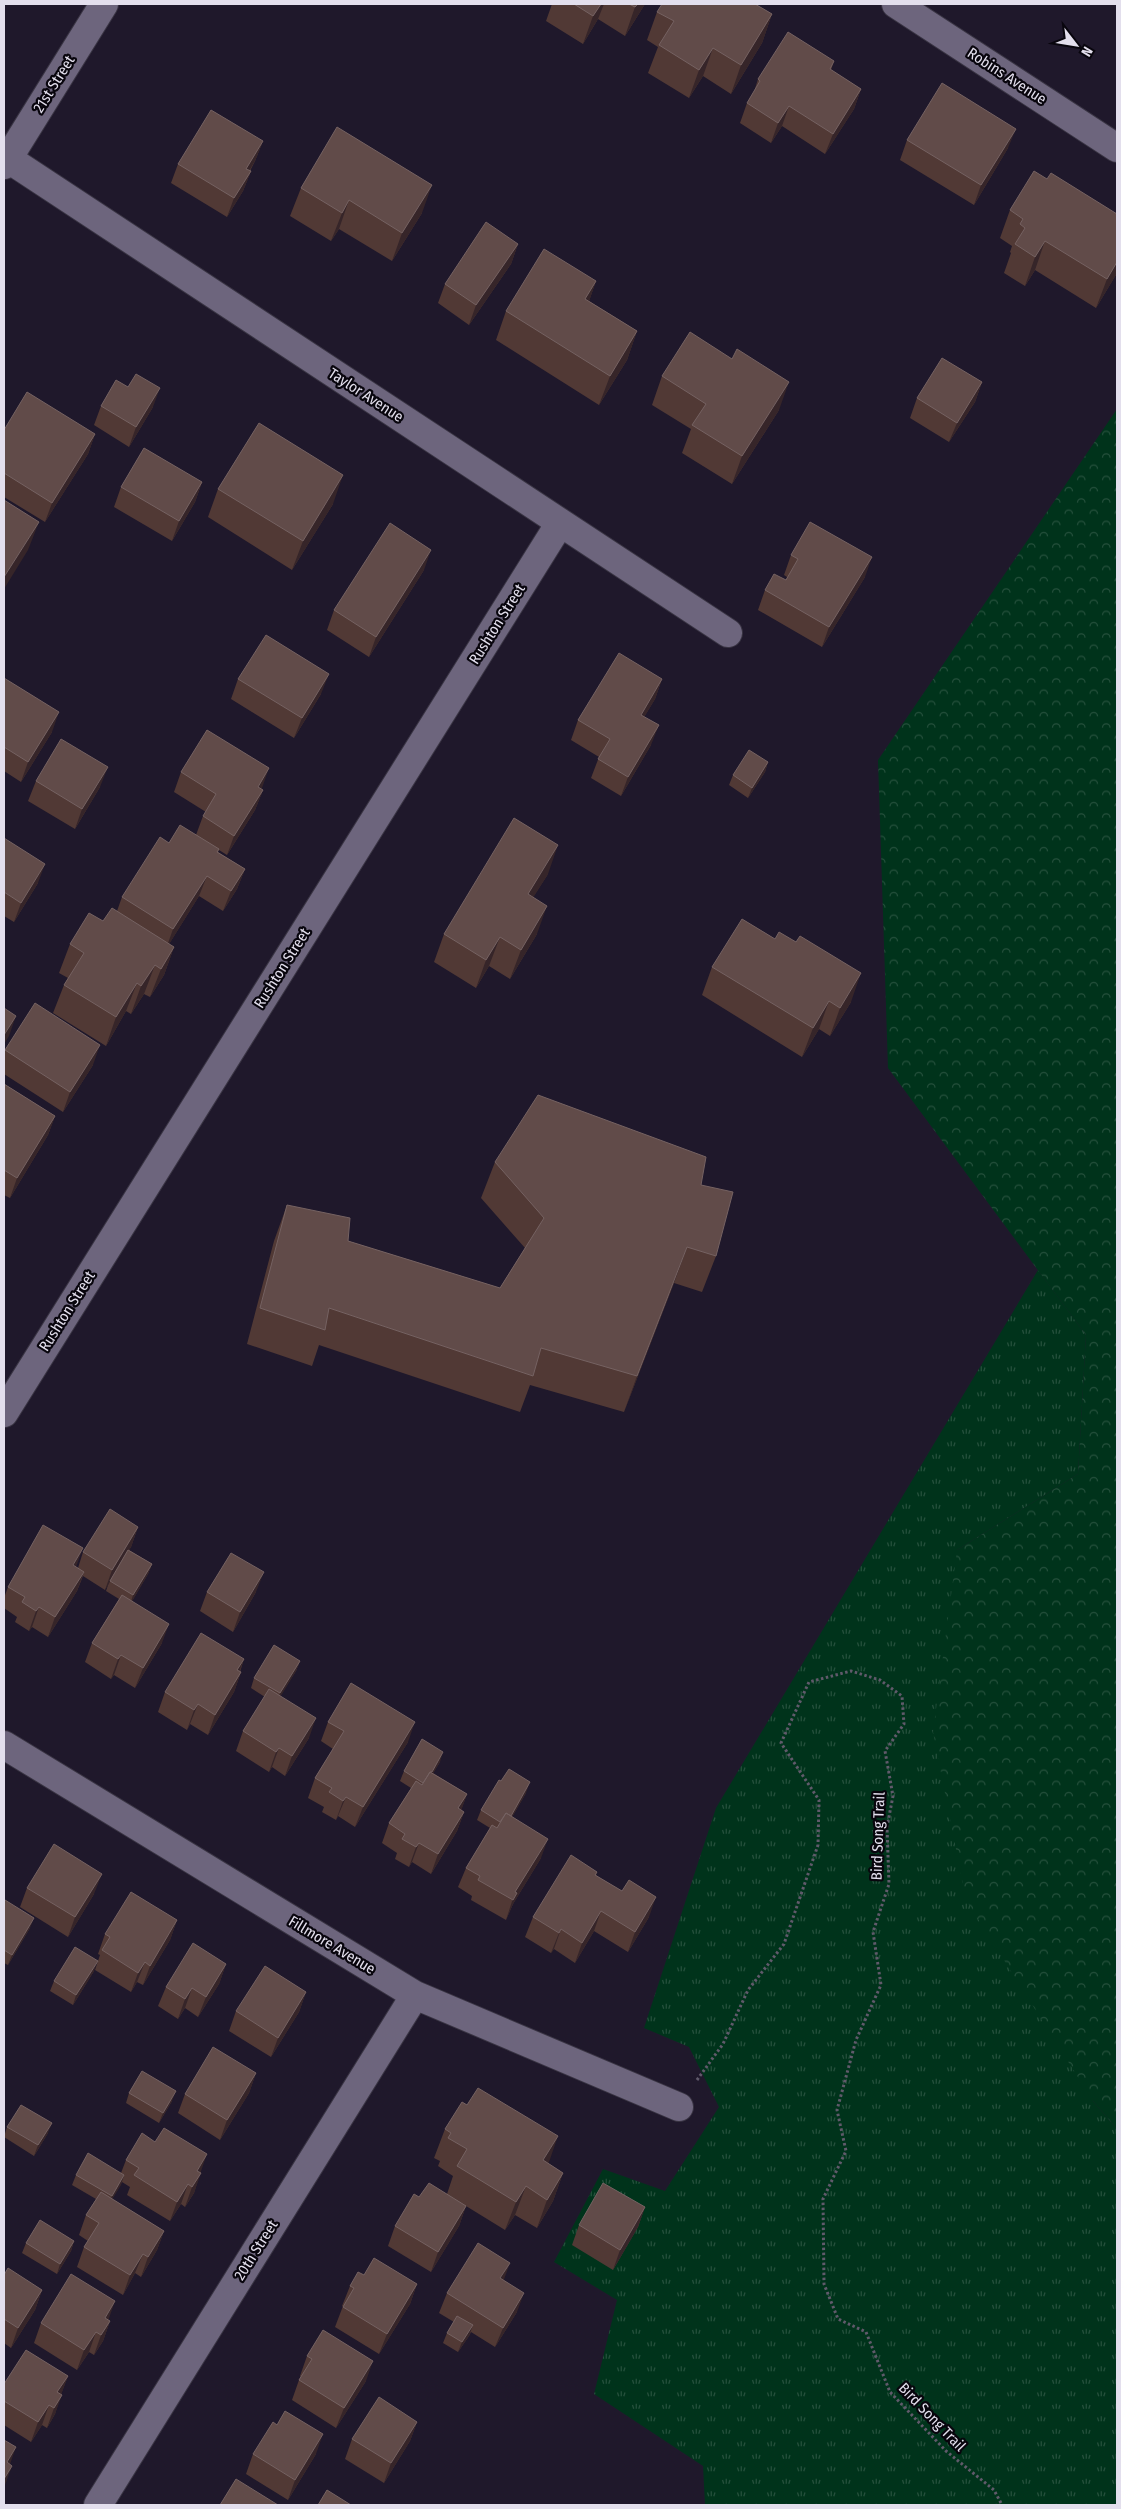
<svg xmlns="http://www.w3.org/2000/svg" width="1121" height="2509" font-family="'Fira Sans Condensed',sans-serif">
<defs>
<pattern id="grass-tufts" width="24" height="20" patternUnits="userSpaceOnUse" patternTransform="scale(1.25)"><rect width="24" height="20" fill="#00331b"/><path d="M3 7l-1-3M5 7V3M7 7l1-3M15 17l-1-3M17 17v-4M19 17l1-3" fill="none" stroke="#25503c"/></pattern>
<pattern id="forest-crowns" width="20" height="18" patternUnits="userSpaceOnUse" patternTransform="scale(1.25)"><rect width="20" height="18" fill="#00331b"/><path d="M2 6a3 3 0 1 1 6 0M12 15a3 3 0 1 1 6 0" fill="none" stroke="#25503c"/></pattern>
</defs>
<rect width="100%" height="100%" fill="#1f182b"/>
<path fill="url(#grass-tufts)" d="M1038,1270L1086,1335L1078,1474L957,1550L1093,2101L1117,2129V2505H705L703,2466L594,2394L617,2300L554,2262L603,2169L665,2191L719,2107L689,2047L644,2028L716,1808Z"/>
<path fill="url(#forest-crowns)" d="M1117,409V2129L1093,2101L966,1900L933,1732L957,1550L1078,1474L1086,1335L888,1068L878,760Z"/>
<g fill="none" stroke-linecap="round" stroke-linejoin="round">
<g stroke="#393443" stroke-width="30">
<path id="minor" d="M896,4L1117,148
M4,156L728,633
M4,165L104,4
M4,1413L560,523
M4,1745L415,1995L679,2107
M98,2505L415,1995"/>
</g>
<path stroke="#605a6b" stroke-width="3" stroke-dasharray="2.5 2.5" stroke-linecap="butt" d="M697,2080L723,2044L748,1990L784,1944L818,1845L819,1800L781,1743L809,1682L851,1671L880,1680L902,1696L904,1724L885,1751L893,1796L887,1827L889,1884L873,1932L881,1985L856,2040L837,2110L846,2151L823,2199L824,2284L838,2319L866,2332L890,2392L946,2451L994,2490L1002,2505"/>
<use href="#minor" stroke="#6d657d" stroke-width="28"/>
</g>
<path fill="#513935" d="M552,4H645L625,36L598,19L583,44L546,21Z
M657,12L772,14L762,43L731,94L703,76L689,98L648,73L658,47L647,40Z
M834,61L831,70L861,89L854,109L825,154L782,126L771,143L740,123L747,103L754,92L758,79Z
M907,140L1008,148L974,205L900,160Z
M263,141L255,161L250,171H251L243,191L227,217L171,183L178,164Z
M1047,179L1117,214V273L1096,308L1035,270L1025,286L1004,273L1011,253L1010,252L1012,246L1000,238L1010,210Z
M301,188L422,213L392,261L339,229L331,241L290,216Z
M518,244L511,264L469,325L438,303L445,284Z
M596,281L589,301L637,331L627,360L599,405L496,340L506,311Z
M662,376L779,410L732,484L682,453L691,429L652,405Z
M982,382L975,402L949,442L910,418L917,398Z
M101,406L153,407L129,447L94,425Z
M4,430L95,434L88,454L45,522L4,497Z
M202,482L195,502L172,541L114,507L121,487Z
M218,489L333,504L292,570L208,517Z
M791,555L865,577L822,647L758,610L765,590L786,580L787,577L784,575Z
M424,570L369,657L327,630L334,610Z
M4,678L52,732L21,782L4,771Z
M238,679L321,694L294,738L231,699Z
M662,679L655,699L644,717L651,745L621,796L591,778L599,757L571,740L578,720Z
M768,762L765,772L748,798L729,785L733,775Z
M181,772L263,790L255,810L227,855L219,850L218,852L245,869L237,889L223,911L199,896L169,944L174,947L164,975L150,997L144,994L131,1014L126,1011L106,1046L53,1013L64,985L68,978L59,973L70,944L117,911L122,897L169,843L196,835L203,816L206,812L174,792Z
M36,781L100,787L75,829L28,801Z
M4,838L38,883L14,922L4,916Z
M548,874L533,897L537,934L510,979L489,966L476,988L434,962L444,934Z
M712,967L851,1002L830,1036L819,1029L802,1057L702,995Z
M5,1050L93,1065L63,1112L4,1074V1053Z
M4,1084L55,1116L48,1135L10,1198L4,1195V1196Z
M495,1162L701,1185L716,1256L702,1292L674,1283L624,1412L530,1385L520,1412L319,1345L312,1366L247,1344L274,1241L287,1205L348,1241L500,1288L525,1248L481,1198Z
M138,1527L131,1547L129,1550L152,1564L148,1574L132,1601L162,1643L135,1688L114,1675L111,1679L85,1662L92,1643L119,1599L106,1591L109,1582L105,1590L83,1576L77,1591L48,1637L32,1627L29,1631L15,1622L17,1617L4,1608V1598L8,1587L76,1567L78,1568L83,1552Z
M207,1592H256L233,1632L200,1611Z
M244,1659L240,1672H241L234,1692L208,1735L190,1724L187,1730L158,1712L165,1692Z
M300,1661L296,1671L280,1696L309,1738L285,1776L272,1767L269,1772L236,1751L243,1731L265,1697L251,1688L254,1678Z
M328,1722L408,1742L355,1827L338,1816L336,1820L322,1812L324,1807L308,1798L315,1778L333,1749L321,1741Z
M440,1762L433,1773L467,1794L461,1810L464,1812L457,1831L431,1874L412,1862L409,1867L395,1859L397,1853L382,1843L389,1823L411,1788L400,1781L404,1771Z
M526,1793L512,1817L541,1858L513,1904L509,1913L506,1920L471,1900L472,1896L458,1887L466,1868L490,1828L477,1820L481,1810Z
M597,1872L596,1875L649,1917L628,1952L594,1931L575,1963L554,1949L551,1953L525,1937L533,1917Z
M27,1888L94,1894L68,1937L20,1907Z
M4,1903L30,1928L8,1965L4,1963Z
M177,1920L170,1940L143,1985L137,1982L131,1992L95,1970L100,1955L98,1954L105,1934Z
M226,1964L219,1984L198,2017L185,2008L178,2019L158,2006L166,1987Z
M94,1971L73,2005L50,1991L54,1981Z
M306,1992L299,2012L271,2057L229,2031L236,2011Z
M256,2073L249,2093L220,2140L178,2113L185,2094Z
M129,2093L172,2101L159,2123L126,2103Z
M7,2127L48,2133L34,2156L4,2137Z
M445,2129L548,2163L563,2173L553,2201L537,2228L515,2215L505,2230L466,2206L459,2226L431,2272L388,2246L395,2226L419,2197L447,2194L453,2176L438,2166L440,2161L434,2158Z
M126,2160L200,2173L194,2193L185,2207L181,2204L170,2221L127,2195L130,2187L122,2182L112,2199L164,2231L157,2250L141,2277L135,2273L123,2295L77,2267L84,2247L88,2241L79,2235L86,2215L96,2199L72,2185L76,2175L121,2173Z
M645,2207L638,2227L613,2270L572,2245L579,2225Z
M74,2241L71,2251L57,2274L22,2253L26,2243Z
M4,2275L42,2290L35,2310L11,2348L4,2343Z
M364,2275L417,2284L410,2304L379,2354L335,2327L343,2306H342L350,2286Z
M504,2280L517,2312L495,2347L471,2332L469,2336L458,2352L443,2343L447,2333L454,2322L439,2313L447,2293Z
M110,2321L103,2341L94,2355L89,2352L77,2370L34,2343L41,2323Z
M307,2356L366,2381L336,2428L292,2400L299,2380L301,2377L300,2376Z
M68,2376L61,2394L55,2414L47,2428L42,2425L31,2442L4,2425V2384Z
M417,2422L410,2441L384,2483L345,2459L352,2439Z
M253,2454H316L288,2500L246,2474Z"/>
<path fill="#362529" d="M601,4H604L598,19L583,44L593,16Z
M638,4H645L625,36L635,7Z
M772,14L762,43L731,94L741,65Z
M713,48L703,76L689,98L699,70Z
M861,89L854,109L825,154L833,134Z
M789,106L782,126L771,143L778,123Z
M1016,129L1008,148L974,205L981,185Z
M263,141L255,161L239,188L246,169Z
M251,171L243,191L227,217L234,198Z
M432,185L422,213L392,261L402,233Z
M349,200L339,229L331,241L342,213Z
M1045,241L1035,270L1025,286L1035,257Z
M518,244L511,264L469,325L476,305Z
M1117,262V273L1096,308L1107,279Z
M596,281L586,310L585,299Z
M637,331L627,360L599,405L610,376Z
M789,382L779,410L732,484L742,456Z
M982,382L975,402L949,442L957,423Z
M160,388L153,407L129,447L136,427Z
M95,434L88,454L45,522L52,503Z
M343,475L333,504L292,570L303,541Z
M202,482L195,502L172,541L179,521Z
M39,522L28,550L4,589V577Z
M431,550L424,570L369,657L376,637Z
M872,557L865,577L822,647L829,627Z
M329,674L321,694L294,738L302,718Z
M662,679L655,699L634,734L641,715Z
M59,712L52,732L21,782L28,762Z
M659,725L651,745L621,796L628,777Z
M768,762L765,772L748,798L752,788Z
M108,767L100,787L75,829L82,809Z
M269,768L262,788L251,807L258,787Z
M263,790L255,810L227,855L234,836Z
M558,845L548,874L518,922L528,894Z
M45,864L38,883L14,922L21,903Z
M245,869L237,889L223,911L231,891Z
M207,876L199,896L166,949L173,929Z
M547,906L537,934L510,979L521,950Z
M500,937L489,966L476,988L486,960Z
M174,947L164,975L150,997L161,969Z
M155,965L144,994L131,1014L141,986Z
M861,973L851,1002L830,1036L840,1008Z
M137,983L126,1011L106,1046L116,1017Z
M829,1001L819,1029L802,1057L813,1028Z
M16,1016L9,1036L4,1044V1035Z
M100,1045L93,1065L63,1112L70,1092Z
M55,1116L48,1135L10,1198L17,1178Z
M687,1247L674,1283L624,1412L637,1376Z
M138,1527L131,1547L105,1590L112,1570Z
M83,1548L76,1567L73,1565Z
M152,1564L148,1574L130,1605L133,1595Z
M84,1572L77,1591L48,1637L55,1617Z
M264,1572L256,1592L233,1632L240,1612Z
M39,1607L32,1627L29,1631L36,1611Z
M169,1624L162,1643L135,1688L143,1668Z
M121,1655L114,1675L111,1679L118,1659Z
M244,1659L237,1678V1670Z
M300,1661L296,1671L276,1704L280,1693Z
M241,1672L234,1692L208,1735L215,1715Z
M198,1704L190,1724L187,1730L194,1710Z
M316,1718L309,1738L285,1776L292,1756Z
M415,1722L408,1742L355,1827L363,1807Z
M279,1748L272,1767L269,1772L276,1752Z
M443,1752L440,1762L421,1794L425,1784Z
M530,1782L526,1793L502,1835L505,1825Z
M467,1794L460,1814L458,1808Z
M346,1797L338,1816L336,1820L343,1801Z
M464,1812L457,1831L431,1874L438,1854Z
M548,1839L541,1858L513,1904L509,1913L506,1920L515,1892Z
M419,1843L412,1862L409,1867L416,1847Z
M102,1874L94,1894L68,1937L75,1917Z
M656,1897L649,1917L628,1952L635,1932Z
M601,1911L594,1931L575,1963L582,1943Z
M34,1918L30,1928L8,1965L12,1955Z
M177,1920L170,1940L143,1985L150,1966Z
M561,1929L554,1949L551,1953L559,1933Z
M98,1961L94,1971L73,2005L76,1995Z
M145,1962L137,1982L131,1992L138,1973Z
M226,1964L219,1984L198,2017L206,1997Z
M192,1988L185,2008L178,2019L185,1999Z
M306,1992L299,2012L271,2057L278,2038Z
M256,2073L249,2093L220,2140L227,2120Z
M176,2091L172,2101L159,2123L163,2113Z
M52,2123L48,2133L34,2156L38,2145Z
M558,2136L548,2165L543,2160Z
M207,2154L200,2174L197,2171Z
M201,2173L194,2193L185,2207L192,2187Z
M563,2173L553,2201L537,2228L547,2200Z
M124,2175L121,2185L108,2206L112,2196Z
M188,2184L181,2204L170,2221L177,2202Z
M526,2186L515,2215L505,2230L516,2202Z
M466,2206L459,2226L431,2272L438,2252Z
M645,2207L638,2227L613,2270L620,2250Z
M164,2231L157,2250L141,2277L148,2257Z
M74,2241L71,2251L57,2274L60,2264Z
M143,2254L135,2273L123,2295L130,2275Z
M510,2263L503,2282L500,2278Z
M417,2284L410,2304L379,2354L387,2334Z
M42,2290L35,2310L11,2348L18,2328Z
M524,2293L517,2312L495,2347L503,2328Z
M115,2301L108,2321L105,2318Z
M110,2321L103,2341L94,2355L101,2335Z
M473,2325L469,2336L458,2352L462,2342Z
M96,2332L89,2352L77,2370L84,2350Z
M373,2361L366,2381L336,2428L344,2408Z
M68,2376L61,2395L57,2392Z
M62,2395L55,2414L47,2428L54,2408Z
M49,2405L42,2425L31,2442L38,2422Z
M417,2422L410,2441L384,2483L391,2463Z
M323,2434L316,2454L288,2500L295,2480Z
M16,2447L9,2467L7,2462Z
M12,2466L5,2485L4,2488V2479Z"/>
<path fill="#614b49" stroke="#756262" d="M574,4H601L593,16Z
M629,4H638L635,7Z
M662,4H755L772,14L741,65L713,48L699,70L659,45L674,21L657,12Z
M788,32L834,61L830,69L861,89L833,134L789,106L778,123L747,103L760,81L758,79Z
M942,83L1016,129L981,185L907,140Z
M211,110L263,141L246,169L251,171L234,198L178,164Z
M337,127L432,185L402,233L349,200L342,213L301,188Z
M1034,171L1047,179L1051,173L1117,214V262L1107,279L1045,241L1035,257L1015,244L1025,228L1020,224L1023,219L1010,210Z
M486,222L518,244L476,305L445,284Z
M544,249L596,281L585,299L637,331L610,376L506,311Z
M690,332L732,359L737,349L789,382L742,456L692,425L706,404L662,376Z
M942,358L982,382L957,423L917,398Z
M136,374L160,388L136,427L101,406L116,380L128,387Z
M27,392L95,434L52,503L4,473V430Z
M259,423L343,475L303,541L218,489Z
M144,448L202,482L179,521L121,487Z
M4,500L39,522L4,577Z
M810,522L872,557L829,627L765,590L774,574L786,580L798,559L791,555Z
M390,523L431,550L376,637L334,610Z
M266,635L329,674L302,718L238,679Z
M619,653L662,679L641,715L659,725L628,777L598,759L610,739L578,720Z
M4,678L59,712L28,762L4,747Z
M207,730L269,768L258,787L263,790L234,836L203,816L216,794L181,772Z
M61,739L108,767L82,809L36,781Z
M749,750L768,762L752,788L733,775Z
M514,818L558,845L528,894L547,906L521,950L500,937L486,960L444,934Z
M180,825L219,849L217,852L245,869L231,891L207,876L173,929L122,897L160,837L169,843Z
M4,838L45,864L21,903L4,892Z
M112,908L174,947L161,969L155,965L141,986L137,983L116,1017L64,985L84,953L70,944L89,913L103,921Z
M742,919L775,939L779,932L796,942L800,936L861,973L840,1008L829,1001L813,1028L712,967Z
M35,1003L100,1045L70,1092L5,1050Z
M4,1008L16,1016L4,1035Z
M4,1084L55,1116L17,1178L4,1170Z
M538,1095L706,1157L701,1185L733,1192L716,1256L687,1247L637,1376L541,1348L533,1376L329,1308L325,1330L260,1308L287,1205L350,1218L348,1241L500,1288L544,1218L495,1162Z
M110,1509L138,1527L112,1570L83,1552Z
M43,1525L83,1548L73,1565L84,1572L55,1617L39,1607L36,1611L22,1602L25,1597L8,1587Z
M128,1550L152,1564L133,1595L110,1581Z
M231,1553L264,1572L240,1612L207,1592Z
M122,1595L169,1624L143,1668L121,1655L118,1659L92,1643Z
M201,1633L244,1659L237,1670L241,1672L215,1715L198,1704L194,1710L165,1692Z
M274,1645L300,1661L280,1693L254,1678Z
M351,1683L415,1722L363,1807L346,1797L343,1801L329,1792L332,1788L315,1778L344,1731L328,1722Z
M269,1689L316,1718L292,1756L279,1748L276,1752L243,1731Z
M422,1739L443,1752L432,1772H430L423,1783L404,1771Z
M509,1769L530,1782L511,1816L506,1813L500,1822L481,1810L499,1780L501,1781Z
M430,1772L467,1794L458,1808L464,1812L438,1854L419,1843L416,1847L402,1839L405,1834L389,1823L416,1781L422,1785Z
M506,1813L548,1839L515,1892L517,1893L513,1900L478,1880L480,1876L466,1868L492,1825L497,1828Z
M54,1844L102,1874L75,1917L27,1888Z
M571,1855L597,1872L595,1875L622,1891L629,1880L656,1897L635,1932L601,1911L582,1943L561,1929L559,1933L533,1917Z
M131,1892L177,1920L150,1966L145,1962L138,1973L102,1950L110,1937L105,1934Z
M5,1900L34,1918L12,1955L4,1950V1903Z
M193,1943L226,1964L206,1997L192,1988L185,1999L166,1987Z
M75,1947L98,1961L76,1995L54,1981Z
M265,1966L306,1992L278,2038L236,2011Z
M213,2047L256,2073L227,2120L185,2094Z
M142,2071L176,2091L163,2113L129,2093Z
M478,2088L558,2136L543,2160L563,2173L547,2200L526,2186L516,2202L457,2166L467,2149L448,2138L451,2133L445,2129L462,2102L467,2105Z
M21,2105L52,2123L38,2145L7,2127Z
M164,2128L207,2154L197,2171L201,2173L192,2187L188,2184L177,2202L134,2175L139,2168L126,2160L142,2133L155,2142Z
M88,2153L124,2175L112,2196L76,2175Z
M429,2183L466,2206L438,2252L395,2226L414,2194L419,2197Z
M603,2183L645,2207L620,2250L579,2225Z
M101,2192L164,2231L148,2257L143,2254L130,2275L84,2247L99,2223L86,2215Z
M40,2220L74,2241L60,2264L26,2243Z
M478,2243L510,2263L500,2278L524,2293L503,2328L447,2293Z
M374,2258L417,2284L387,2334L343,2307L354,2288L350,2286L358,2272L364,2275Z
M8,2268L42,2290L18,2328L4,2319V2275Z
M71,2274L115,2301L105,2318L110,2321L101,2335L96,2332L84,2350L41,2323Z
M457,2316L473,2325L462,2342L447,2333Z
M323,2330L373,2361L344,2408L299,2380L312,2359L307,2356Z
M26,2350L68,2376L57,2392L62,2395L54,2408L49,2405L38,2422L4,2401V2384Z
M379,2397L417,2422L391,2463L352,2439Z
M285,2411L323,2434L295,2480L253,2454L273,2422L277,2425Z
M4,2440L16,2447L7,2462L12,2466L4,2479Z
M236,2479L278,2505H220Z
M327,2490L351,2505H318Z"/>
<g text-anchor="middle" stroke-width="4.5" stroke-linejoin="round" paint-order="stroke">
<g font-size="15" fill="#e3dfed" stroke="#08050d">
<text transform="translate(1007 76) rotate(33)" y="5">Robins Avenue</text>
<text transform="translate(54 84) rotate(-58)" y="5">21st Street</text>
<text transform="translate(366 395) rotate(33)" y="5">Taylor Avenue</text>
<text transform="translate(497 624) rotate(-58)" y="5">Rushton Street</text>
<text transform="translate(282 968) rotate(-58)" y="5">Rushton Street</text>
<text transform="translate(67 1311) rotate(-58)" y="5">Rushton Street</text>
<text transform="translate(878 1836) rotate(-88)" y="5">Bird Song Trail</text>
<text transform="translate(332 1945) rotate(31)" y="5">Fillmore Avenue</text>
<text transform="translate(256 2250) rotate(-58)" y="5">20th Street</text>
<text transform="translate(932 2417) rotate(46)" y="5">Bird Song Trail</text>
</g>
</g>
<rect width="1121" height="2509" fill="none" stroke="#e3dfed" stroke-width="10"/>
<g transform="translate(1076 45) rotate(121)" stroke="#08050d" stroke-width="4" paint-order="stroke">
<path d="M0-4L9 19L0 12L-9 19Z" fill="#e3dfed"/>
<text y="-8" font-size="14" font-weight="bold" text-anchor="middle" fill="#e3dfed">N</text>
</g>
</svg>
